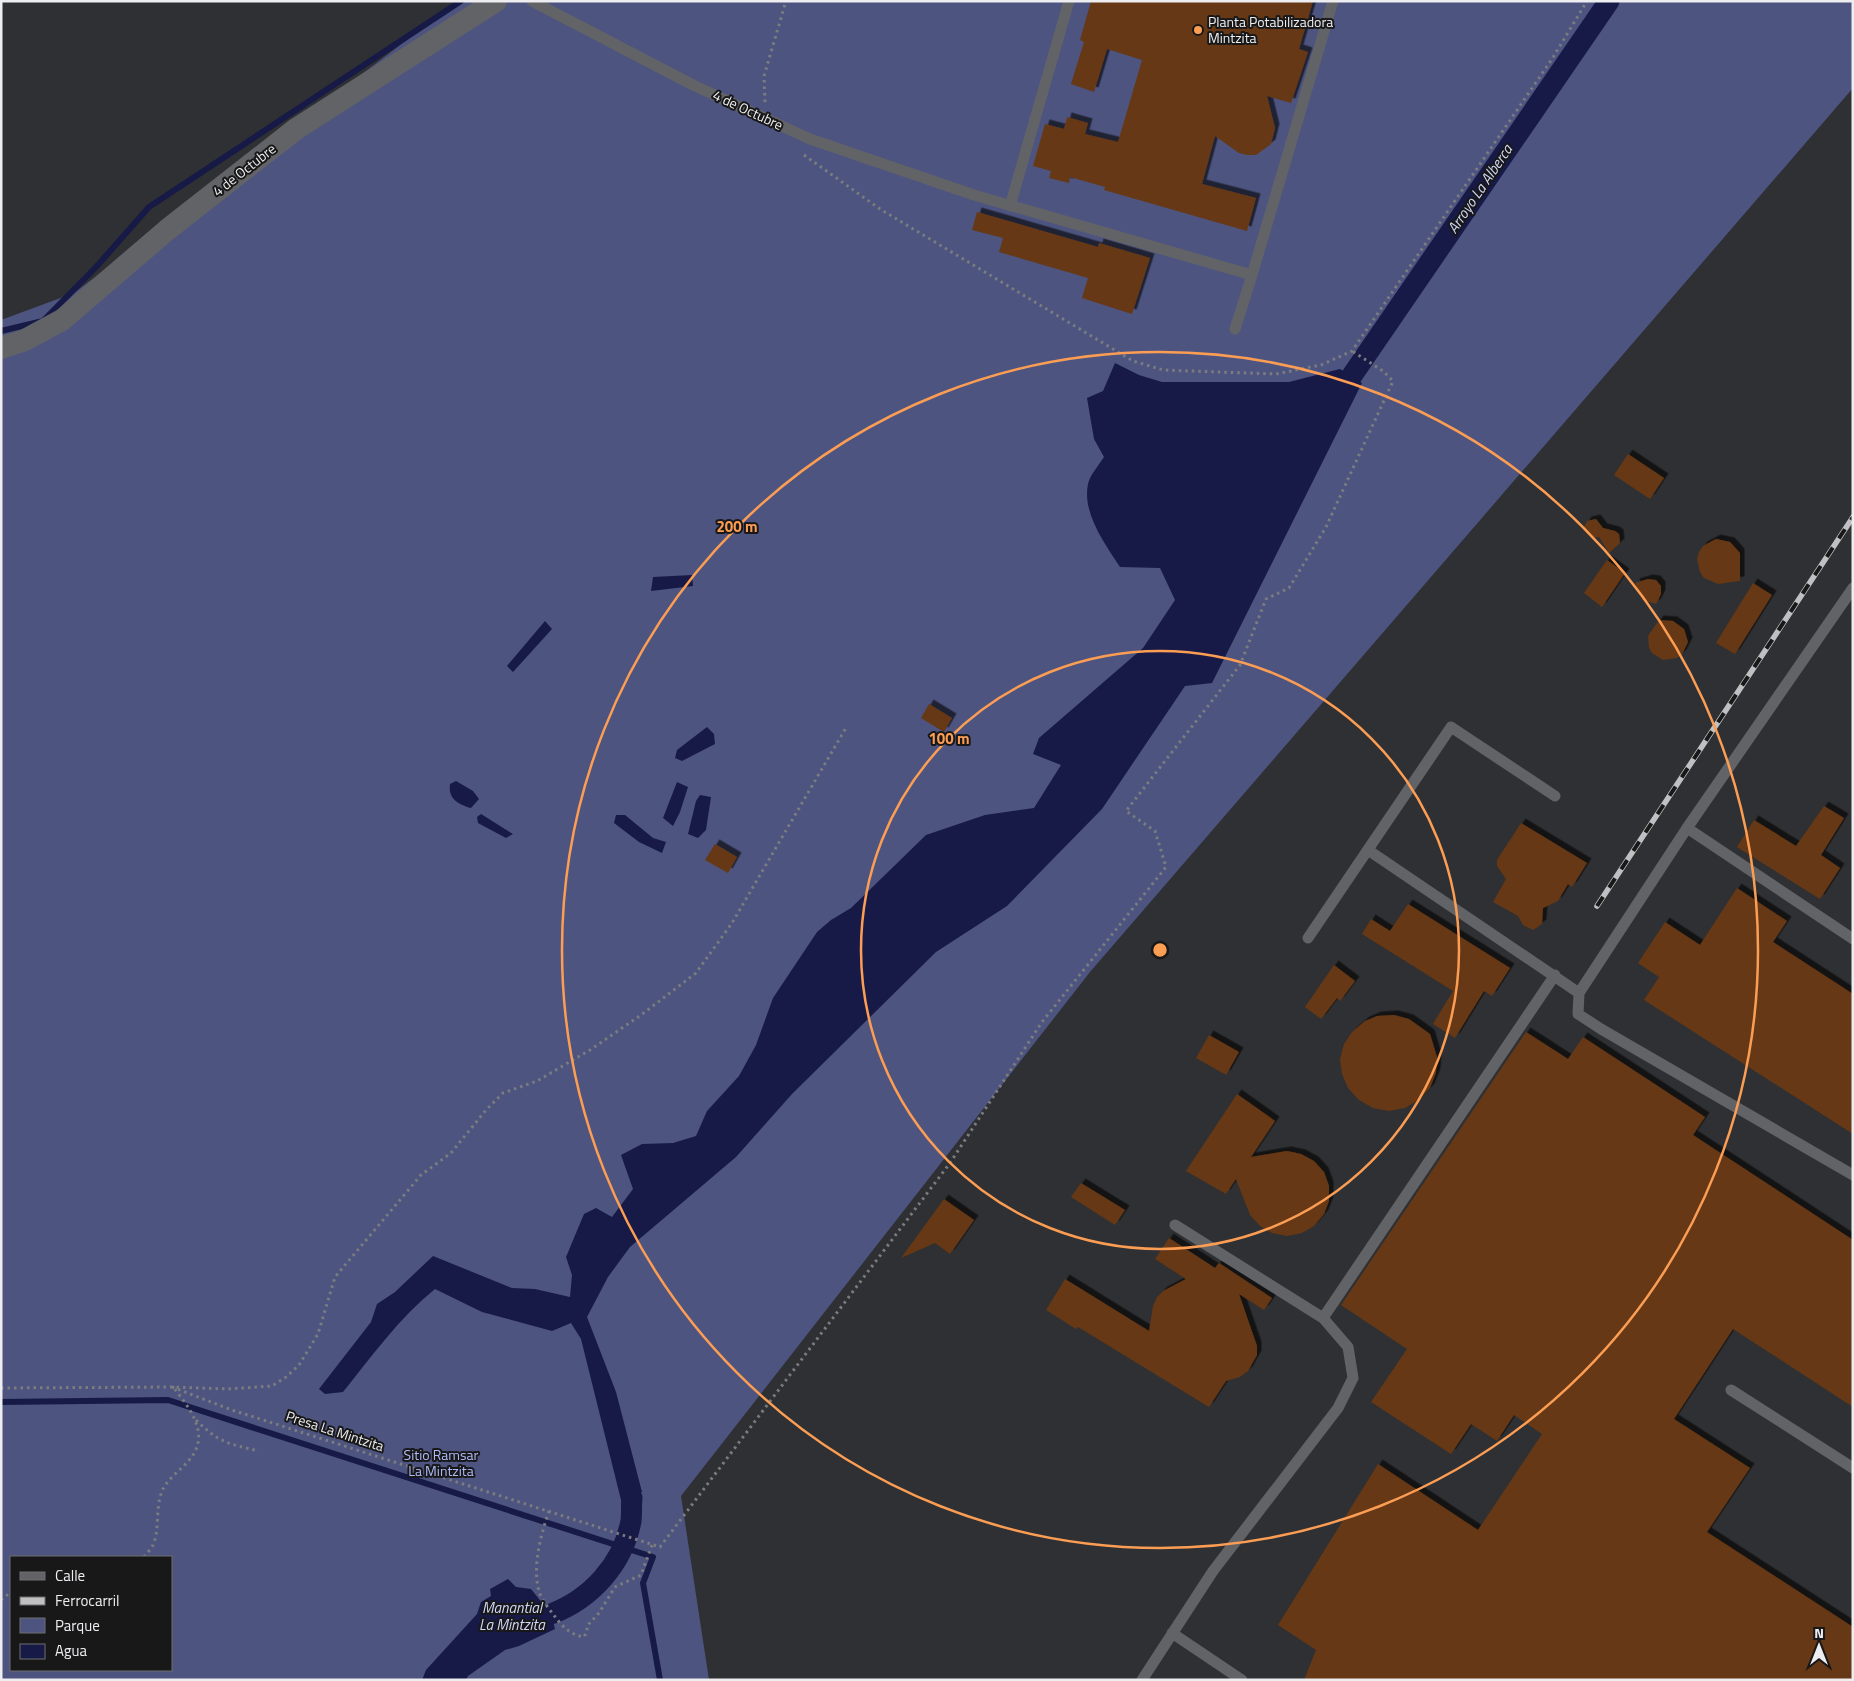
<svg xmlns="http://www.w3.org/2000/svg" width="1854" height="1681" font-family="'Titillium Web',sans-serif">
<defs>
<filter id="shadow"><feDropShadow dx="4.5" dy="-4.5" stdDeviation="0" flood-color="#0009"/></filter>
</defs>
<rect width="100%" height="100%" fill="#2f3033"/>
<path fill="#4d5480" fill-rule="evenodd" d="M458,1H1853V88L1090,972L681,1496L709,1680H1V320L74,293ZM11,1557H171V1670H11Z"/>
<path fill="#171a46" d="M1115,363L1139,375L1162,382H1289L1340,369L1362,383L1212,683L1185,686L1102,809L1007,906L936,952L792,1094L736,1157L630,1247L608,1277L587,1317L616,1392L642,1492L622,1504L581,1339L571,1323L552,1331L482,1312L435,1289C399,1318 372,1356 343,1392L325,1394L319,1389L371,1322L377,1304L395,1292L433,1256L512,1288L535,1289L570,1297L572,1275L566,1257L584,1214L596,1208L612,1217L633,1189L621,1155L642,1144L673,1143L696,1136L707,1111L739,1076L756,1045L773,998L817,932L831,920L851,908L926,835L985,815L1034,808L1061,765L1033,754L1039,738L1143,648L1175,600L1160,568L1120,567C1105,544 1082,513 1088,484C1090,475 1099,465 1104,457L1094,439L1087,398L1103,391Z
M692,575L693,586L651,591L653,577Z
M545,621L552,629L513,672L507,666Z
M707,727L714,734L715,744L682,761L675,758L677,750Z
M456,781L473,791L479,799L471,808C458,804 448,799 450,784Z
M677,782L688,787L680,812L673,826L663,818Z
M700,795L711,797L706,830L698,838L688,834L696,801Z
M481,814L513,834L506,838L478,823L477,817Z
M616,815H625L653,838L666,842L662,853L639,842L614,823Z
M508,1579L516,1587L531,1589L551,1614L555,1629L519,1646L505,1650L468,1676L466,1680H422L426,1670L477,1614L481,1602L491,1596L490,1589Z"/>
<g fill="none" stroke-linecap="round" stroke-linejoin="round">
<path stroke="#171a46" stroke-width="6" d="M1,331L43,321L97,266L149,207L461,1
M1,1402L168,1400L653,1557L643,1583L660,1680"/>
<path stroke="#171a46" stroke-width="21" d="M1351,377L1609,1
M551,1614C591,1599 623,1564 631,1521C632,1514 631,1505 632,1498"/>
</g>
<path fill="#663813" filter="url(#shadow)" d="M1091,1H1313L1299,49L1308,52L1291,103L1267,96L1275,128L1271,144L1256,155H1247L1239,153L1215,136L1202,184L1256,198L1247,231L1104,190L1105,187L1070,177L1069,183L1049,178L1051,171L1033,166L1045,124L1064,129L1067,117L1088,123L1085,134L1118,142L1142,60L1107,49L1094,92L1071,84L1084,42L1080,40Z
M977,212L1098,247L1099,243L1150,258L1132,314L1082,298L1088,278L999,252L1003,238L972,230Z
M1628,454L1664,478L1650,499L1614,475Z
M1596,519L1603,528L1615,531L1619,534L1620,543L1609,553L1599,537L1592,538L1585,532L1584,527L1587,521Z
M1716,539L1730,542L1740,553V581L1718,584L1704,578L1700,572L1697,559L1699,552L1703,546Z
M1607,560L1625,573L1602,607L1584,593Z
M1648,579L1656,580L1661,586V594L1656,604L1642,600L1635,583Z
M1753,583L1772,595L1735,654L1716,643Z
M1659,620L1673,621L1684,629L1688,642L1682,654L1677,658L1663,660L1652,653L1649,648L1648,636Z
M929,704L952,718L944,732L921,718Z
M1824,806L1844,818L1821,855L1840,868L1820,899L1737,847L1754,820L1796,846Z
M1521,823L1587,863L1572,887L1568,884L1558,901L1543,908L1542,924L1533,930L1523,925L1518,916L1493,902L1506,879L1497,866V860Z
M715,844L737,857L728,873L705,860Z
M1737,888L1787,921L1773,942L1853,994V1134L1644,1000L1659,977L1638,963L1665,922L1700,945Z
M1408,904L1510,968L1492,996L1484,991L1455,1038L1433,1024L1453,991L1362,934L1371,919L1390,931Z
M1334,965L1355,981L1340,1001L1337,998L1321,1019L1305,1007Z
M1394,1015L1409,1019L1430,1034L1437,1057L1436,1073L1430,1088L1419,1100L1405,1108L1389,1111L1373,1108L1359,1100L1348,1088L1342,1074L1340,1059L1344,1044L1352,1032L1365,1021L1377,1016Z
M1526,1032L1568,1059L1583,1037L1705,1117L1693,1135L1853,1240V1407L1733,1329L1674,1419L1750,1468L1707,1532L1853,1627V1680H1304L1316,1650L1278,1625L1378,1464L1478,1530L1542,1434L1514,1415L1497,1441L1471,1424L1451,1454L1371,1402L1407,1349L1341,1305Z
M1209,1035L1239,1052L1226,1075L1196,1058Z
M1237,1094L1275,1121L1251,1157L1287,1151L1301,1154L1314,1161L1324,1172L1329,1186V1201L1324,1214L1314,1226L1302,1233L1287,1236L1272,1233L1260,1226L1250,1215L1236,1179L1226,1194L1186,1171Z
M1081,1183L1125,1210L1115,1225L1071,1197Z
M944,1199L974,1220L950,1254L935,1243L901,1258Z
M1169,1238L1215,1268L1219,1263L1272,1298L1264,1310L1239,1294L1257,1346V1355L1248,1371L1240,1377L1226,1381L1209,1407L1078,1327L1076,1329L1046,1310L1065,1279L1149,1331L1153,1306L1157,1297L1163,1291L1186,1279L1155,1259Z"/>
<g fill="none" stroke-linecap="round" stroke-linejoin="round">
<path stroke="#7b7c7f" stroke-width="3" stroke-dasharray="2.5 4" stroke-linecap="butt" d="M765,102L764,76L786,1
M804,155L880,209L1133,361L1163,370L1276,374L1321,365L1352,351L1552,59L1587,1
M172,1387L232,1410L660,1547L950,1163L1042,1022L1166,867L1155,831L1126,811L1240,665L1266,599L1289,588L1326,527L1393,381L1383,371L1352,351
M1,1388L172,1387L228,1389L272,1386L286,1377L299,1365L318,1334L335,1277L421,1175L451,1153L486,1110L503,1093L537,1081L590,1050L641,1015L696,973L732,923L847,726
M196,1420C219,1443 229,1444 259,1451
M549,1511C541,1534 532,1567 539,1591C542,1601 550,1610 556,1618C563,1627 571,1635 584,1637L587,1631V1626L599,1613L615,1587L641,1575L652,1545
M144,1557C147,1553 151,1549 153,1545C160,1529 155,1509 162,1491C167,1479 181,1470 190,1459C211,1434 189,1407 173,1387
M1,1600L11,1592"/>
<path stroke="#626367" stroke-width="11" d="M532,1L693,85L810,139L974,195L1252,275L1235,329
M1010,206L1069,1
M1252,275L1333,1
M1853,588L1687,828L1579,993L1578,1014L1601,1029L1853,1175
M1687,828L1853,939
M1368,850L1579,993
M1308,938L1451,727L1555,796
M1323,1318L1555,975
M1731,1390L1853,1468
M1172,1633L1242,1680
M1142,1680L1213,1571L1338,1408L1353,1378L1348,1347L1323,1318L1175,1225"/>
<path stroke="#626367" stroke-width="22" d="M1,348L25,340L62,320L167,230L296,129L496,1"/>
<g stroke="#c0c0c3" stroke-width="5.5">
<path id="rail" d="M1597,906L1853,517"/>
</g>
<use href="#rail" stroke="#181819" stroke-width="4" stroke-dasharray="11" stroke-linecap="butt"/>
</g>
<g fill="none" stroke="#fc9d54" stroke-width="2.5">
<circle cx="1160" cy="950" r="299"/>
<circle cx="1160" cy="950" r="598"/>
</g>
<circle fill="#fc9d54" stroke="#181819" stroke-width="2" cx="1198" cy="30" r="5"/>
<g text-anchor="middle" stroke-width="4" stroke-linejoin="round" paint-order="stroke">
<g font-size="14" fill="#eeeef1" stroke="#181819" text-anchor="start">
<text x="1208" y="27">Planta Potabilizadora<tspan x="1208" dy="16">Mintzita</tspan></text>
</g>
<g font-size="14" fill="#eeeef1" stroke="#181819">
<text transform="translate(748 110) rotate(25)" y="5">4 de Octubre</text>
<text transform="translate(244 170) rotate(-38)" y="5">4 de Octubre</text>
<text transform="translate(335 1431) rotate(18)" y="5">Presa La Mintzita</text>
</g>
<g font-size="14" fill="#b0bbfa" stroke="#181819">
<text x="441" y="1460">Sitio Ramsar<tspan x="441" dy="16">La Mintzita</tspan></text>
</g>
<g font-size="15" font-style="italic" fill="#d2d8f8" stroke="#181819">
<text transform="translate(1480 189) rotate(-56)" y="5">Arroyo La Alberca</text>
<text x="512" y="1613">Manantial<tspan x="512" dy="17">La Mintzita</tspan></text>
</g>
</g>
<circle cx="1160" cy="950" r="8" fill="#fc9d54" stroke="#181819" stroke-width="2.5"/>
<g font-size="15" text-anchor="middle" font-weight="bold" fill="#fc9d54" stroke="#181819" stroke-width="4" stroke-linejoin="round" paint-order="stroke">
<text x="737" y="532">200 m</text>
<text x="949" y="744">100 m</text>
</g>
<rect width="1854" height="1681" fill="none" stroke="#eeeef1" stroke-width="5"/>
<rect x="10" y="1556" width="162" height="115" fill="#181819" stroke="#6e6e6f"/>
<rect x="20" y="1572" width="25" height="8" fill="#626367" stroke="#6e6e6f"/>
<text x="55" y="1581" font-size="15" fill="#eeeef1">Calle</text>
<rect x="20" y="1597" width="25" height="8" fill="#c0c0c3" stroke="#6e6e6f"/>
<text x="55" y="1606" font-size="15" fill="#eeeef1">Ferrocarril</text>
<rect x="20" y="1618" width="25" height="15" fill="#4d5480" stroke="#6e6e6f"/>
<text x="55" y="1631" font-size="15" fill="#eeeef1">Parque</text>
<rect x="20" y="1644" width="25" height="15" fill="#171a46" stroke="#6e6e6f"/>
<text x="55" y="1656" font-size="15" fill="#eeeef1">Agua</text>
<g transform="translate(1819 1646)" stroke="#181819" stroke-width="4" paint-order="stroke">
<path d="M0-4L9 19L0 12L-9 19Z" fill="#eeeef1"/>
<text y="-8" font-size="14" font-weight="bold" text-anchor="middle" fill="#eeeef1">N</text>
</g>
</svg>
